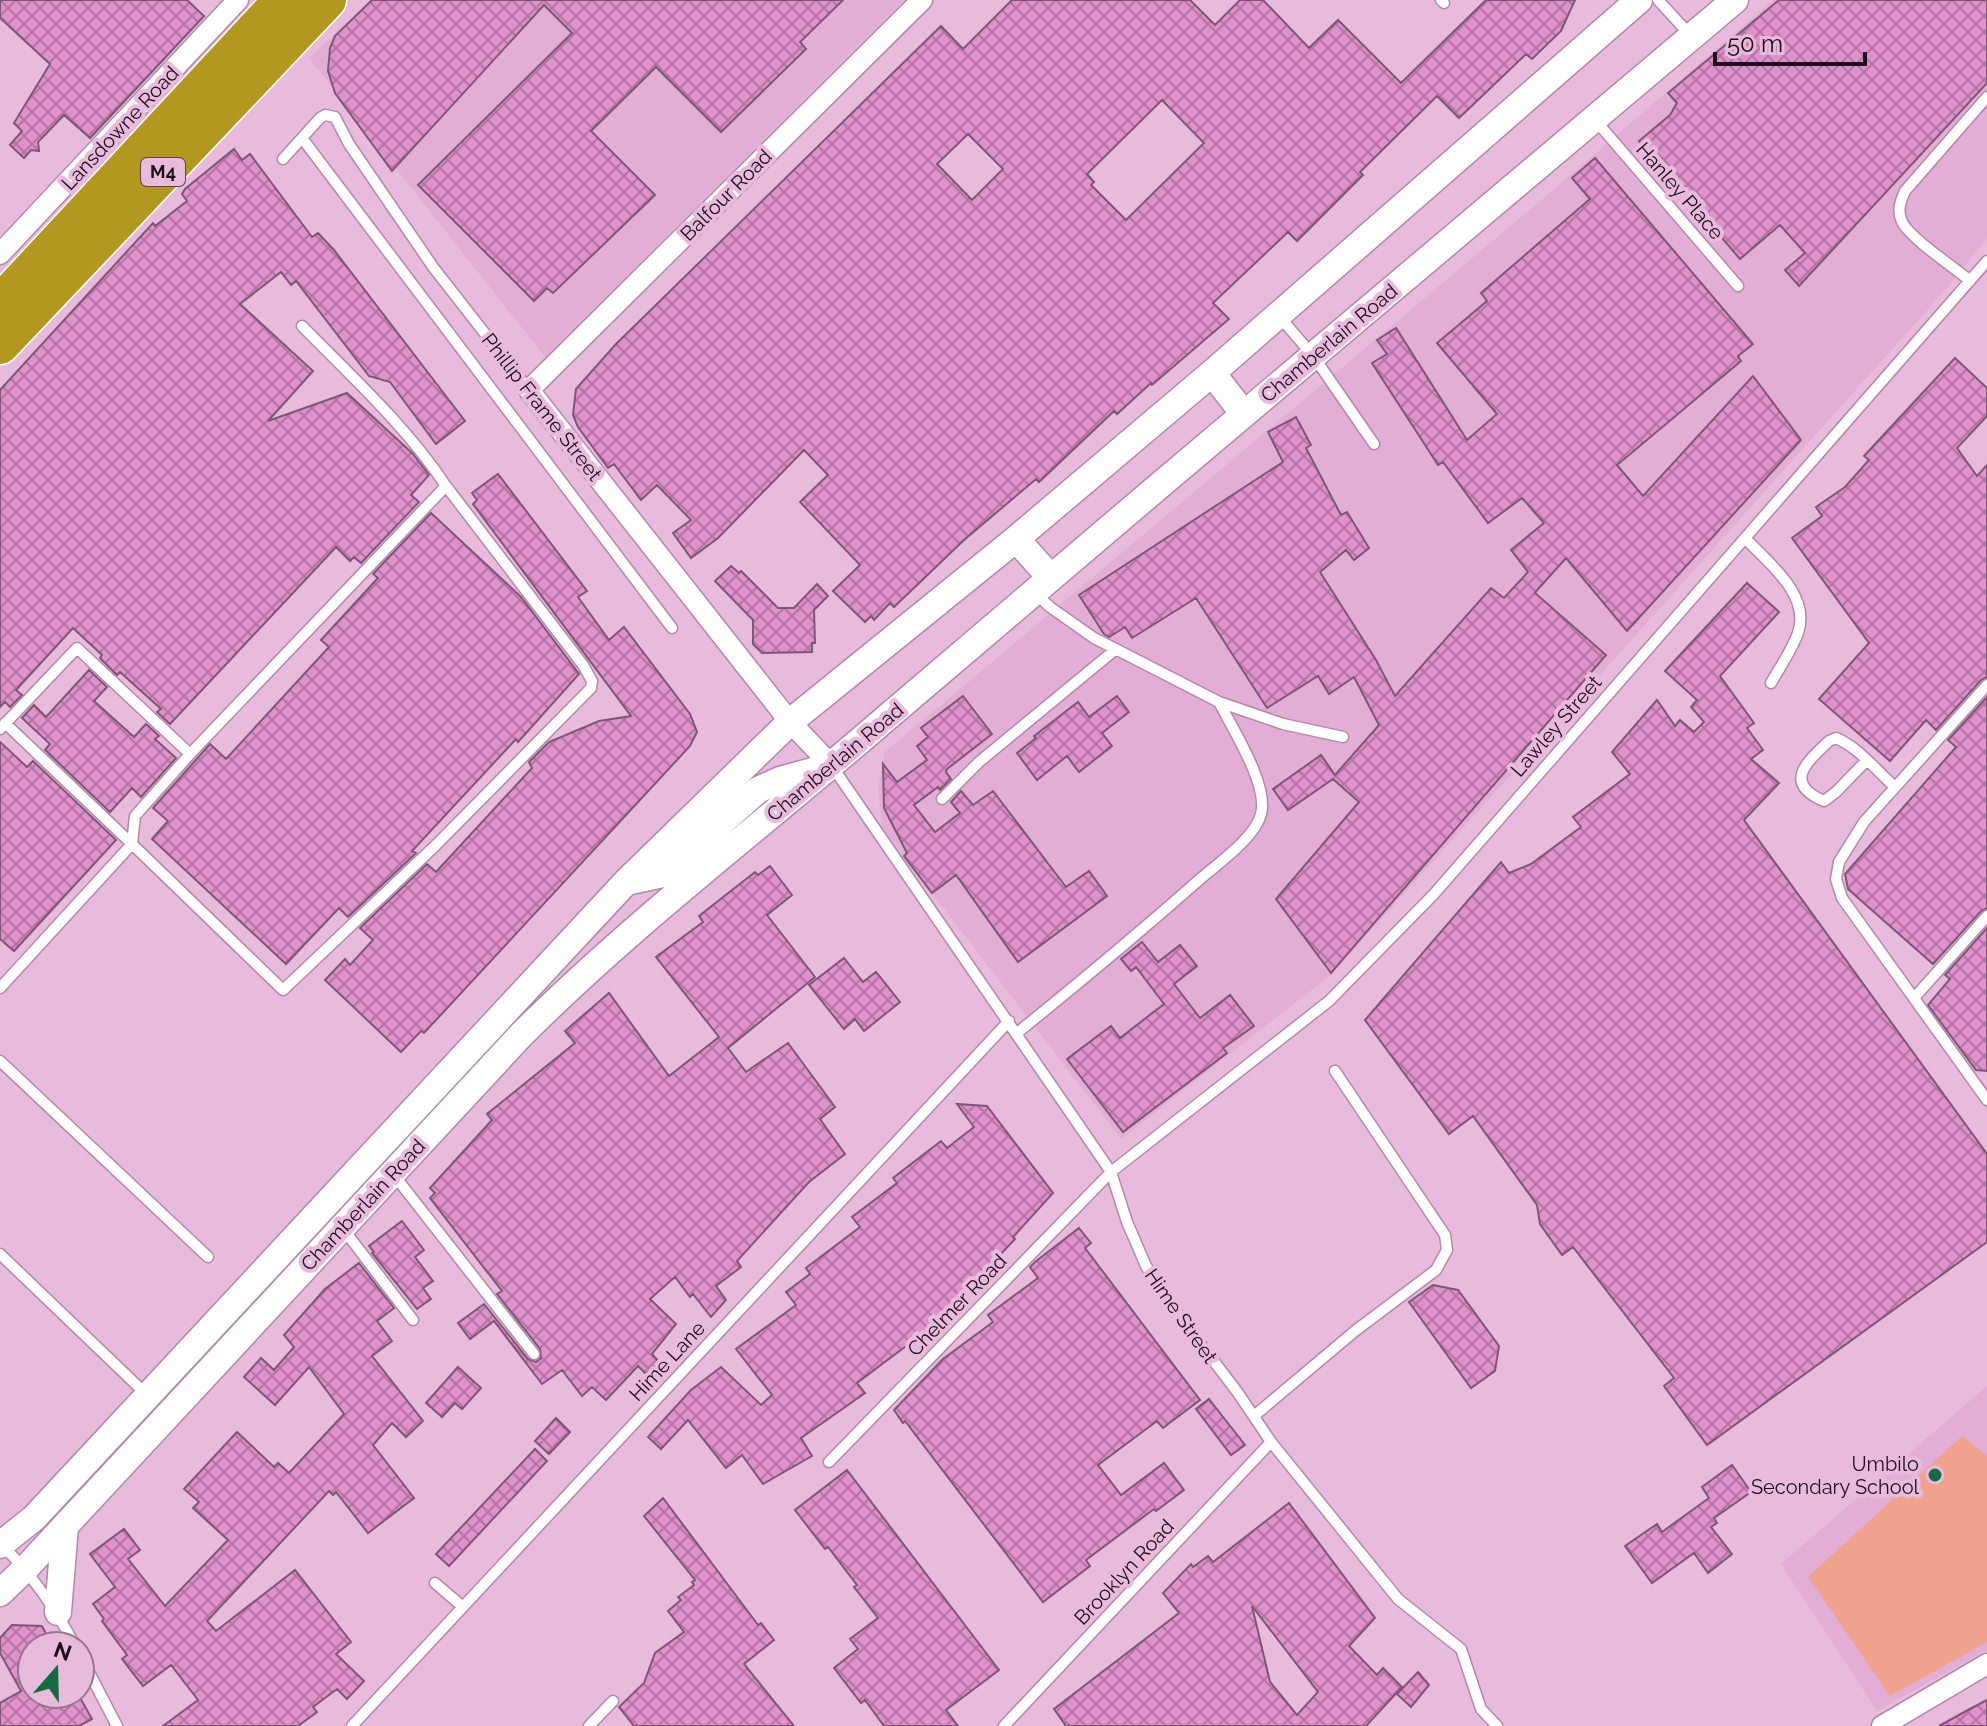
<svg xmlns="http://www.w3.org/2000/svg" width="1987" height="1726" font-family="Raleway,sans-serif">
<defs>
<pattern id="building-cross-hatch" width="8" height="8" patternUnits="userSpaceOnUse" patternTransform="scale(2)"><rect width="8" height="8" fill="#df91cc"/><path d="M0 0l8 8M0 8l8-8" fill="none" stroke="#b475a5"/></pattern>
</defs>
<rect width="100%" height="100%" fill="#e8badc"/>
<path fill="#e3aed5" d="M371,0H904L545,357L309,58Z
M1773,0H1987V238L1948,287L1332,974L1121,1139L882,828L878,787L885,752L1552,191Z
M1987,1386V1650L1877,1711L1781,1564Z"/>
<path fill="#efa28d" d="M1962,1436L1987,1456V1642L1890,1696L1808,1577Z"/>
<path fill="url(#building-cross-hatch)" stroke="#7f5675" stroke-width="2" fill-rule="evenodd" d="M0,0H187L204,16L90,138L64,115L38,142L39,151L31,150L24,158L10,145L22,131L14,123L50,64L0,18Z
M372,0H843L800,42L806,49L721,132L656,67L591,131L655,195L553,293L547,288L534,301L418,185L572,33L544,5L392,171L335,93L328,71L330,48L335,36Z
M1012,0H1190L1215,25L1240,0H1263L1309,48L1338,20L1401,83L1486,0H1575L1561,31L1532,59L1526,54L1459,118L1437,96L1360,172L1363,175L1297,241L1288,232L1213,303L1229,319L1152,385L1151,383L1117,414L1114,411L1039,482L1036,479L964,540L894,607L890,603L874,620L871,616L865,622L833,591L860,565L800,502L828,475L804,450L718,538L691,558L673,533L691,520L657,485L641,500L614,464L608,468L578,427L573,415L576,389L616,344L941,26L963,49ZM1162,100L1204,143L1126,220L1091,185L1094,182L1087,174ZM968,134L1003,169L972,200L937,164Z
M1779,0H1987V83L1799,286L1785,270L1805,253L1780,225L1740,259L1639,141L1670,115L1677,103L1668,93Z
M234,149L242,160L250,154L312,237L318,233L334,250L465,421L436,444L390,382L369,376L296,281L291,285L281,272L240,304L313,371L268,421L347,393L413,454L429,475L411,495L419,502L361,563L354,557L350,561L336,547L170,724L157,712L161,709L120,672L117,675L100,658L102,655L73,628L16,690L22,695L10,707L5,702L0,707V390L153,223L155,226L187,201L182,194L185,189Z
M1595,158L1753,344L1738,356L1741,361L1617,465L1643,496L1753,376L1801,440L1627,631L1566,558L1539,588L1535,593L1606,655L1331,973L1276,899L1359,802L1333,779L1288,810L1273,789L1321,755L1335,775L1379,725L1354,677L1329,694L1318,676L1267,708L1196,598L1132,638L1125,627L1109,637L1104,634L1079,595L1283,462L1268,432L1296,417L1311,445L1306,448L1341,515L1347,512L1369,548L1354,560L1346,550L1320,572L1376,660L1395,696L1491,588L1504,598L1528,572L1511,550L1544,523L1522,498L1488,523L1443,462L1438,465L1372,363L1387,354L1377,340L1396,328L1467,440L1497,414L1437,343L1487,301L1481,293L1590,199L1572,178Z
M1955,358L1987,388V416L1957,448L1977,476L1987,465V677L1981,680L1936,730L1926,720L1890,761L1819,699L1869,643L1792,538L1822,516L1816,507L1845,487L1869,460L1864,456Z
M498,474L587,591L578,597L609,640L624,627L690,714L697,732L690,746L424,1033L421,1031L401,1052L325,980L345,959L350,965L373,940L360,928L427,864L436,872L532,768L529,762L549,742L599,721L631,716L473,504L477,500L472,493Z
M431,513L521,597L579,674L518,742L516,739L412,851L416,853L348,917L339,908L286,964L152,839L168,821L153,808L210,744L226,759L329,647L321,640L378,578L373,574Z
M731,566L739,573L741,571L778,608H794L817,584L828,596L814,610L815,643H812V652L762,653L753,644V620L715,581Z
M1747,583L1779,612L1720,676L1754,723L1747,728L1763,750L1751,759L1779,783L1744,820L1987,1154V1242L1707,1445L1664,1386L1674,1378L1573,1247L1562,1255L1540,1224L1537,1205L1473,1116L1449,1134L1365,1020L1501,862L1509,873L1531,864L1581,827L1573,817L1630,774L1612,752L1657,700L1675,726L1680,720L1694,732L1704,722L1691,707L1697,700L1665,671Z
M89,670L107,687L94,701L134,737L146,724L159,736L155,739L176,758L141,797L132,788L110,812L45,750L50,744L22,718L34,705L46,717Z
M963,696L992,734L947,769L946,772L951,779L940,790L938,787L914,805L935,832L960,813L951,802L961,791L973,805L993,791L1066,887L1089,871L1107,896L1018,962L956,875L932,893L904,856L907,853L884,808L883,764L897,782L927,760L917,746L928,737L921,728Z
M1117,696L1129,712L1102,733L1112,746L1079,772L1067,756L1037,780L1017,753L1036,738L1034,736L1078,702L1089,717Z
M1987,697V908L1981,911L1933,964L1848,889L1845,874L1956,747L1948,740Z
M0,742L27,767L33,761L116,840L14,951L0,939Z
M770,866L792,895L767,915L815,977L728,1048L746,1072L788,1043L835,1107L820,1119L845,1154L809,1182L737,1261L741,1267L716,1286L726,1300L711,1317L693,1294L690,1297L675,1277L650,1299L676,1324L652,1354L659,1362L646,1374L638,1366L606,1400L592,1387L582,1396L562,1370L542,1384L494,1321L470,1339L458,1323L484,1304L528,1359L536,1362L541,1358L540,1349L497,1294L502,1291L430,1198L435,1193L430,1188L492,1120L487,1114L575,1043L565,1031L609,993L669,1076L719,1037L656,957L703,922L699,916L755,872L758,875Z
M1987,928V1071L1976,1070L1928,1005L1950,979L1945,975Z
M1142,942L1158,962L1180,945L1197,966L1174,984L1200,1018L1230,995L1254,1026L1223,1048L1227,1053L1123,1132L1067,1059L1111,1026L1120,1038L1164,1004L1136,967L1131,971L1121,959Z
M844,958L863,982L876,972L900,1002L864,1031L855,1019L844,1029L809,985Z
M957,1104L987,1106L1053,1193L1013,1237L1015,1239L934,1325L857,1383L865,1393L801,1438L812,1456L763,1484L742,1455L726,1468L688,1420L661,1449L648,1437L691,1390L721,1367L761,1405L772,1395L736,1349L796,1305L786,1292L810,1274L806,1268L860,1227L852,1217L897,1183L893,1178L941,1141L947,1148L974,1127Z
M402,1221L424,1250L415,1257L433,1281L423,1288L431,1299L417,1309L372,1253L374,1252L369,1246Z
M1079,1228L1091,1243L1085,1248L1200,1400L1163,1428L1157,1421L1098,1465L1121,1495L1164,1463L1184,1490L1156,1511L1154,1509L1086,1560L1090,1566L1043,1602L905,1421L903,1423L894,1410L943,1359L993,1322L988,1315L1038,1278L1030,1267L1035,1262Z
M359,1263L394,1308L377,1321L392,1341L372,1356L423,1421L406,1437L392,1423L373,1445L414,1498L368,1533L336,1492L333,1495L329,1491L207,1621L216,1631L295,1570L351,1642L336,1654L364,1681L347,1699L337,1689L313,1707L317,1712L298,1726H163L198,1700L171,1665L143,1686L122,1659L127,1655L102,1621L104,1619L93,1604L115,1587L90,1554L124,1529L140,1550L128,1559L165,1606L228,1540L193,1508L199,1502L184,1489L237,1432L274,1467L278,1463L289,1473L344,1414L309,1367L275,1405L244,1377L261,1358L274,1370L294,1347L284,1335L325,1289Z
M1433,1285L1458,1290L1499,1346L1495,1371L1471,1388L1409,1302Z
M458,1367L481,1388L462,1409L455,1403L442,1417L426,1403Z
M1209,1399L1245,1445L1231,1455L1196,1409Z
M556,1418L570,1432L549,1454L535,1441Z
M535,1449L547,1461L449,1566L436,1554Z
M1732,1465L1751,1492L1714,1518L1717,1523L1711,1527L1732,1554L1708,1573L1694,1553L1652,1583L1625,1546L1657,1524L1662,1532L1709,1498L1702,1487Z
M847,1470L999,1670L946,1710L958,1726H884L865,1700L861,1703L834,1668L858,1649L850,1639L878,1618L854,1587L857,1585L828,1547L825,1549L795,1510Z
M663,1498L758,1625L761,1623L774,1640L744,1664L794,1726H634L619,1707L644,1683L655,1653L684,1632L668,1611L681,1600L678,1597L694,1585L692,1582L695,1580L644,1516Z
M1289,1503L1375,1618L1349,1646L1377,1675L1383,1668L1402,1687L1366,1726H1066L1054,1709L1179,1613L1163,1593L1191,1564L1193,1567L1208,1556L1213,1562ZM1252,1606L1318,1692L1297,1715L1270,1682Z
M12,1625L42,1626L52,1646H32V1694H78L92,1719L79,1726H0V1703L21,1691L0,1653V1638Z
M1418,1672L1429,1685L1411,1707L1397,1694Z
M1987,1700V1726H1939L1968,1710Z"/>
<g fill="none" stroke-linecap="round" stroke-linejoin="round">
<g stroke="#b488a9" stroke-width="13">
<path id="service" d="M1441,0L1444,3
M1658,0L1692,37
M1596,121L1738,286
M302,138L672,628
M283,159L320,118L325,115L335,117L349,144L433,267L529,390
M1970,281C1954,267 1911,239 1902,222C1897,211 1900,202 1905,191L1987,97
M1279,316L1314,357L1374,444
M1745,538C1768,563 1811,594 1798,633C1792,650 1780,667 1771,683
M1036,594L1050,607L1094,638L1219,702L1283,724L1343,737
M1987,685L1864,822L1839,862L1836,879L1842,898L1987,1100
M5,723L132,844
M0,729L77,648L190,754L446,486C406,426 352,377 302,326
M1866,761L1836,792L1824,801C1782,783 1807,762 1829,741L1836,738C1858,747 1877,771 1895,787
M832,766L1111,1172L1127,1222L1146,1266L1169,1302L1238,1393L1271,1442L1398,1599L1461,1649L1481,1709L1497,1726
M942,799L979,762L1116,649
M132,844L135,816L190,754
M0,988L132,844L283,990L436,845L591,688L592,681L583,665L446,486
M1914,998L1987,916
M1017,1033C1079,983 1140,932 1199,880C1217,864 1255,838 1261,814C1269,785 1232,728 1219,702
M0,1061L208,1257
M394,1175L534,1354
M344,1230L413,1320
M0,1254L146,1394
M1254,1416L1355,1331L1436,1270L1447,1250L1445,1235L1335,1071
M829,1462L1111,1172L1329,1001L1434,894L1987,261
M2,1545C33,1576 55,1607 75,1646
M435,1583L463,1607
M80,1655L117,1726
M352,1726L1009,1021
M589,1726L613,1701
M1004,1726L1271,1442"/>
</g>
<g stroke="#b488a9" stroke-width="23">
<path id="minor" d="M0,254L238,0
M832,766L790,722L529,390L922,0
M1882,1726L1987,1664"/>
</g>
<g stroke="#b488a9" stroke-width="29">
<path id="tertiary" d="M1212,373L1244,414
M1016,539L1051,578
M626,882L663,874L758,790L780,780L820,769
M0,1545L34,1518L626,882L790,722L1016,539L1212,373L1639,0
M0,1593L26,1568L521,1035C634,922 763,825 884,720C1166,478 1452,240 1735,0
M58,1612L65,1526"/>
</g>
<g stroke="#fff" stroke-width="41">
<path id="motorway" d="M0,304L283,0
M0,345L327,0"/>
</g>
<use href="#service" stroke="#fff" stroke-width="10"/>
<use href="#minor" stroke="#fff" stroke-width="20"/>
<use href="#tertiary" stroke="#fff" stroke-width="26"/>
<use href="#motorway" stroke="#b39820" stroke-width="38"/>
</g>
<circle fill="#126c40" stroke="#e8badc" stroke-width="3" cx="1935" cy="1475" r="8"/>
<g text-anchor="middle" stroke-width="8" stroke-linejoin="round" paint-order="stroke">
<rect fill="#e8badc" stroke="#5b4256" stroke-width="2" x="141" y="158" width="44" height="28" rx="6"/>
<g font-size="18" font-weight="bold" fill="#1f0f1c">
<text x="163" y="178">M4</text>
</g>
<g font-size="20" fill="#1f0f1c" stroke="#e8badc">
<text transform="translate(120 128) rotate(-47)" y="7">Lansdowne Road</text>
<text transform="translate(1680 191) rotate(49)" y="7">Hanley Place</text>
<text transform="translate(726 195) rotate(-45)" y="7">Balfour Road</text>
<text transform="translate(1329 343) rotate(-40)" y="7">Chamberlain Road</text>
<text transform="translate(542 407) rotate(52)" y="7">Phillip Frame Street</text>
<text transform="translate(1556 726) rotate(-49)" y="7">Lawley Street</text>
<text transform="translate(835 762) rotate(-40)" y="7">Chamberlain Road</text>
<text transform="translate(363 1205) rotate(-47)" y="7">Chamberlain Road</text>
<text transform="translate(957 1305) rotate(-46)" y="7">Chelmer Road</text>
<text transform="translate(1181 1316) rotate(55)" y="7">Hime Street</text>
<text transform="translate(667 1361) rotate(-47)" y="7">Hime Lane</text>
<text transform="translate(1124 1572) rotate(-47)" y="7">Brooklyn Road</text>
</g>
<g font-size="20" fill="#1f0f1c" stroke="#e8badc" text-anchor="end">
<text x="1919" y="1471">Umbilo<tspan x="1919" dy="23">Secondary School</tspan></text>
</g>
</g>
<g transform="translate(56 1670) rotate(20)"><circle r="38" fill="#e8badc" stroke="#98768f" stroke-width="2"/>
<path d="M0-6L14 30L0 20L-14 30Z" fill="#126c40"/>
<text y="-12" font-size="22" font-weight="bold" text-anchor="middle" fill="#1f0f1c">N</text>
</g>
<path d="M1715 52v12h150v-12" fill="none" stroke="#1f0f1c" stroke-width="4"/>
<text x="1727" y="52" font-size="24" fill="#1f0f1c" stroke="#e8badc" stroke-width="6" paint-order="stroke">50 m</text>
</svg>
